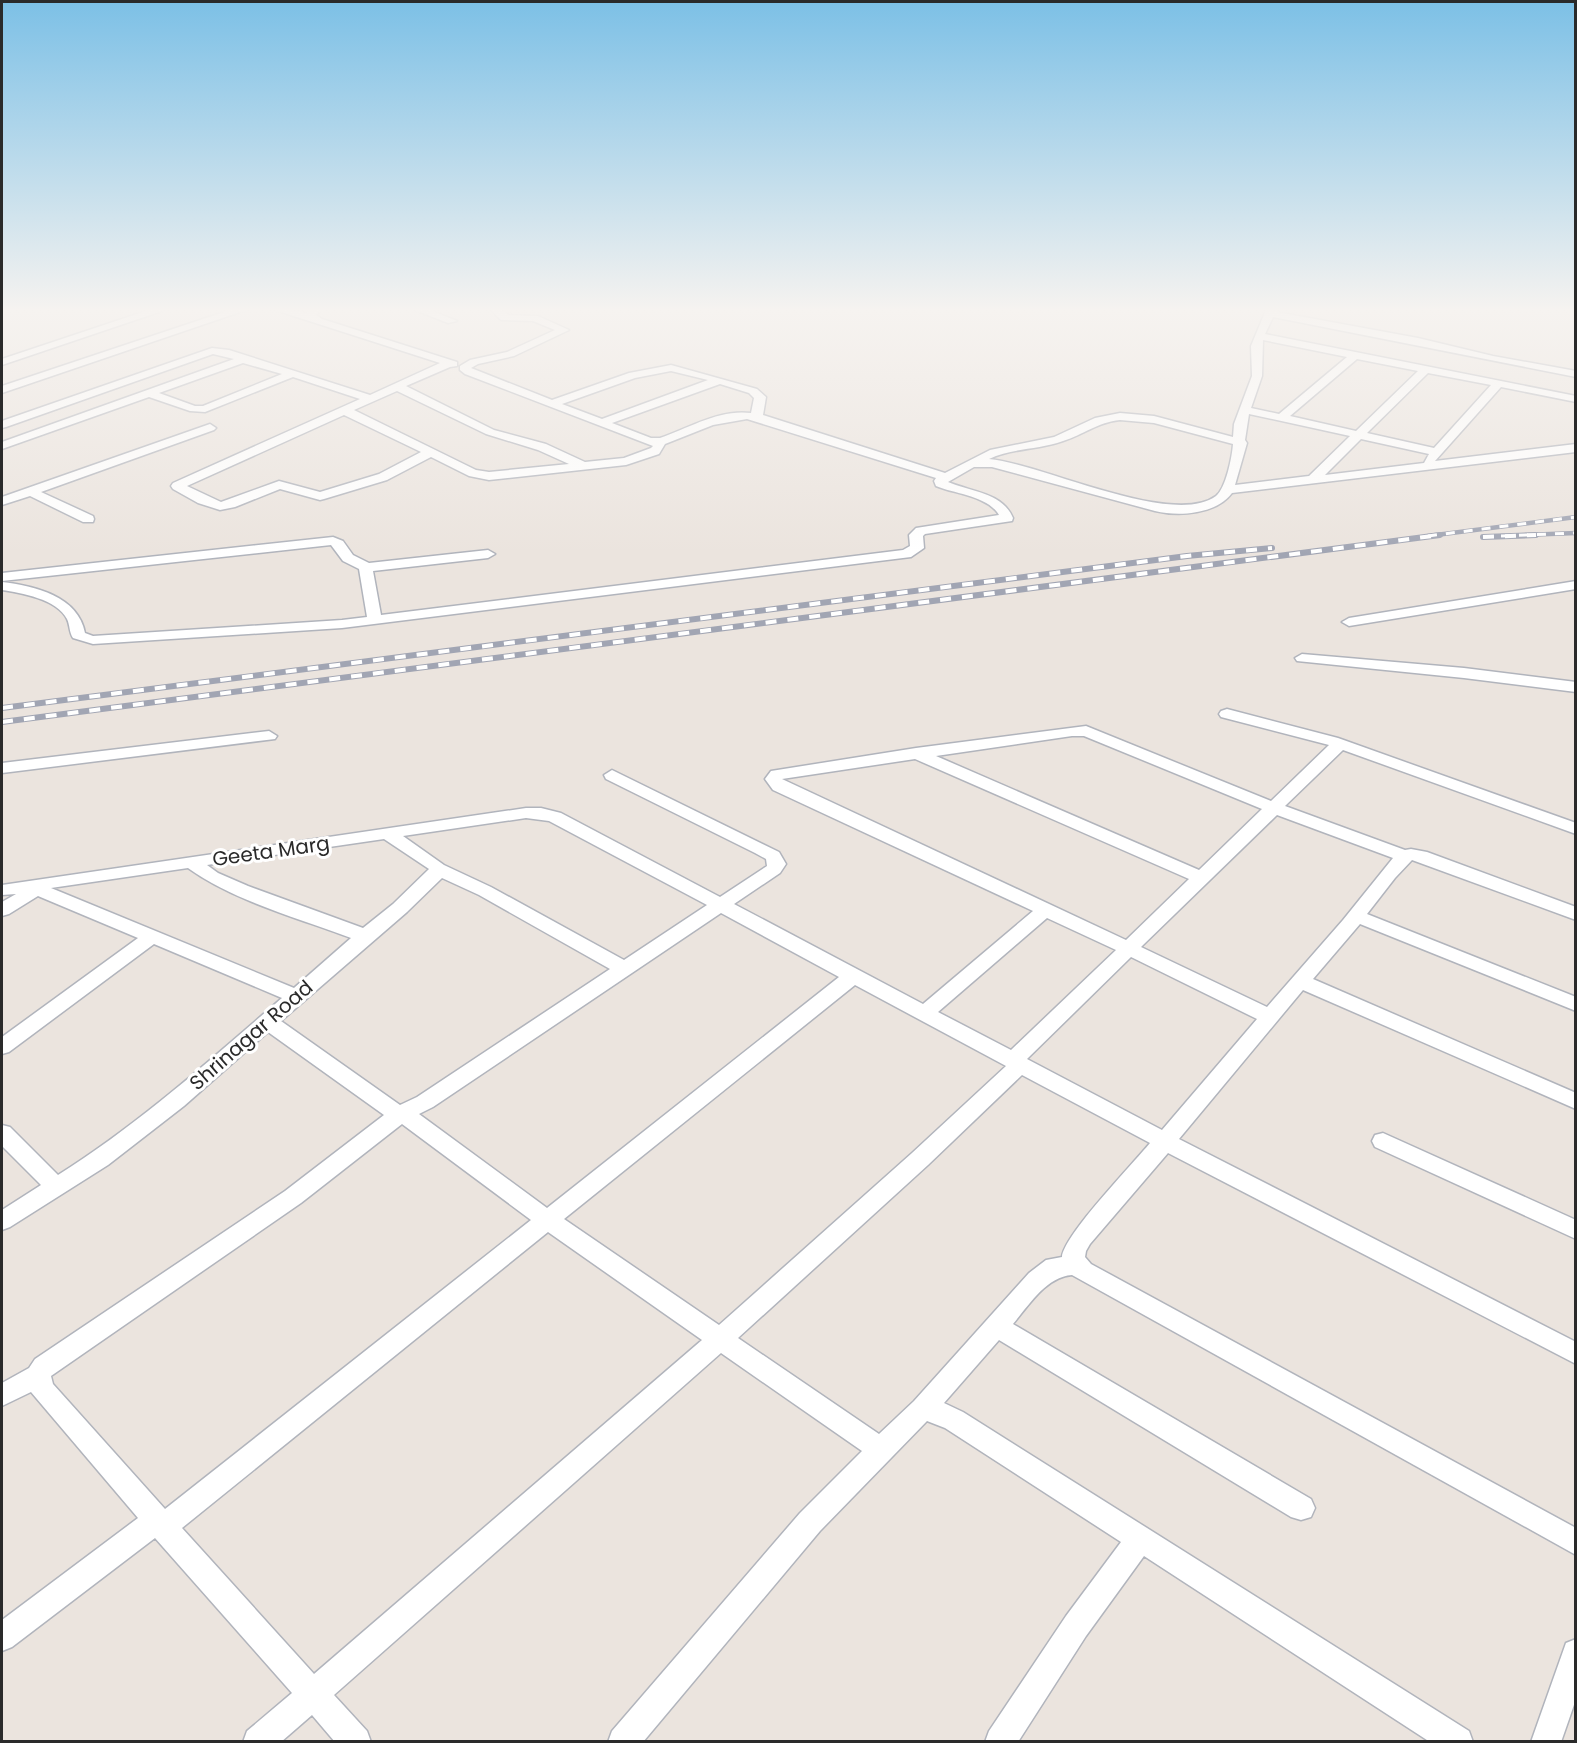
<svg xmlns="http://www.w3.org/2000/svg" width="1577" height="1743" font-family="Poppins,sans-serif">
<rect width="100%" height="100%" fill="#ebe4de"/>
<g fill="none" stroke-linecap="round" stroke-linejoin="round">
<g stroke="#b1b4bc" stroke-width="3">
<path id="minor" d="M149,310H165L2,365V359Z
M230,310H246L2,393V386Z
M275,310H293L306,313L310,310H321L316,315L322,319L457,362V366L450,367L406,386L494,430L546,444L585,462L624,458L651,448L653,446L465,374L460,370V366L470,360L507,352L555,330L533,321L501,320L491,310H502L508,315L538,316L569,330L514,356L478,364L471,368L552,400L629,373L671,365L757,389L766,397L763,415L945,473L990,450L1054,437L1095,418L1120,413L1154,416L1233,437L1234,424L1252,376L1251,346L1266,310L1418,338L1493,356L1576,371V377L1273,317L1265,334L1576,396V402L1501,387L1435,461L1576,444V452L1232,493C1216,514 1180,517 1155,511L992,467H974L948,482C971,492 1002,492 1013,518L1012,521L925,534L923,536L924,548L911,557L342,628L93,644L73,638C69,632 70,625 67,619C57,599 21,593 2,590V582C35,586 78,596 85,633L93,636L342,620L367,617L359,569L343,561L331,545L2,581V573L333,537L343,541L353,555L369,563L488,550L495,554L488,558L373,571L381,615L903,550L910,546L909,535L916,528L999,515C988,496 955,494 936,486L934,481L936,478L747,419L713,425L665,444L659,454L626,465L489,480L469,476L431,457L387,480L324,499L320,500L280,489L235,507L220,510L198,503L173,489L171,486L173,483L360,399L293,377L205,412L190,411L149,397L2,449V442L234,359L213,354L6,427L2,428V421L212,348L229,350L370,395L440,363ZM1263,340L1347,357L1279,414L1251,408L1262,376ZM1357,359L1418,371L1356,431L1290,416ZM243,363L282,374L203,406H195L159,393ZM671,371L708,380L602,419L562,404L635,378ZM1428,373L1491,385L1434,448L1367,433ZM720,384L749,393L754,398L751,413C719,409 689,428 660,438H651L612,423ZM397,391L486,434L538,450L569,464L489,472L476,470L354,410ZM1249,414L1350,436L1309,476L1235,485L1247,443L1245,440ZM344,415L421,452L379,474L320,492L279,481L221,502L187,486ZM1120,420L1154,423L1233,444C1232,457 1226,488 1216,496C1173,528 1042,464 989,459C1012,448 1038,450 1063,441C1083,435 1098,422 1120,420ZM1361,439L1429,454L1424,463L1325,475Z
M415,310H430L457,321L448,323Z
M210,424L216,428L214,430L41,492L93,516L94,519L93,522H83L30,496L2,505V497Z
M1576,581V589L1349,626L1342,622L1349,618Z
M1302,654L1464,668L1576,682V692L1464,678L1297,661L1295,658Z
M1227,709L1338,738L1576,823V834L1343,750L1285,806L1405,850L1411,849L1427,852L1576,907V920L1412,860L1395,878L1367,914L1576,997V1011L1360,924L1313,979L1576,1093V1109L1303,990L1179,1139L1576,1342V1364L1168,1153L1090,1244L1086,1251L1085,1257L1091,1264L1576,1528V1555L1072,1275C1046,1277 1029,1305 1013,1324L1311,1499L1315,1508L1311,1517L1301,1520L1291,1517L999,1340L944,1403L963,1412L1469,1731L1473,1742H1430L1144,1556L1086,1636L1018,1742H985L989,1731L1066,1616L1121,1542L945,1428L927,1421L820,1531L643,1742H608L612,1731L800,1513L862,1451L721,1353L334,1695L367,1731L371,1742H335L312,1715L281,1742H243L247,1731L292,1693L155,1538L12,1647L2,1651V1620L138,1518L31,1392L2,1406V1383L29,1368L35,1359L285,1191L384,1115L268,1032L184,1106L108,1165L10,1227L2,1230V1210L41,1185L2,1146V1125L10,1127L58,1175C139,1124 210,1060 282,998L154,944L9,1052L2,1054V1037L138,938L38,896L9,914L2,916V902L16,894L2,895V885L526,808H541L561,813L720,897L767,866L766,859L755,853L606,779L604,775L612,770L779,852L786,864L780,873L734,904L923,1004L1033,911L773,790L765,779L771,771L916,748L1086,726L1271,801L1329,745L1221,717L1219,714L1221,711ZM1072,736H1084L1262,809L1199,870L936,756ZM915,759L1189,879L1126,940L782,779ZM1277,815L1393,858L1343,920L1267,1007L1141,947ZM526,818L549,821L707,905L624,960L491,887L444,865L403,836ZM384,839L429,869L393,904L363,928L248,886L218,873L207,865ZM188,868C234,901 298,918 351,938L294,988L51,888ZM442,878L479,895L610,969L417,1097L400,1105L281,1021L407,912ZM721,913L839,977L547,1208L419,1114L433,1107ZM1047,918L1116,950L1011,1050L938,1012ZM1131,957L1257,1019L1162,1130L1027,1059ZM855,985L1006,1066L912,1153L719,1325L564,1219ZM1022,1075L1150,1143C1132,1165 1064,1235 1062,1257L1046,1260L1029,1273L914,1401L879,1434L738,1338L928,1165ZM402,1124L531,1220L165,1509L53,1384L51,1376L301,1203ZM548,1232L702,1340L314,1674L182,1528Z
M269,731L277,736L275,739L2,773V763Z
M1383,1133L1576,1220V1239L1375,1147L1372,1141L1375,1135Z
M1576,1639V1699L1561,1742H1531L1566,1643Z"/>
</g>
<use href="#minor" fill="#fff" fill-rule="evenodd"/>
<g stroke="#a1a5b3" stroke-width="4.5">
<path id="rail-far1" d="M1428,536L1576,517
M1501,536L1576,533"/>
</g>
<g stroke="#a1a5b3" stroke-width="6">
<path id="rail" d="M1483,537L1536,535
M2,708L1187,556L1272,548
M2,722L1440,535"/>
</g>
<use href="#rail-far1" stroke="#fff" stroke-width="3" stroke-dasharray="9" stroke-linecap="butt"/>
<use href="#rail" stroke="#fff" stroke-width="4" stroke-dasharray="11" stroke-linecap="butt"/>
</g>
<linearGradient id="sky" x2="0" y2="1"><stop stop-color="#7cc0e6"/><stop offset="0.56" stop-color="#f6f3f0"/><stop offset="1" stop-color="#f6f3f0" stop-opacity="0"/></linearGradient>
<rect width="1577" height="554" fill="url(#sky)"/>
<g text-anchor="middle" stroke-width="6" stroke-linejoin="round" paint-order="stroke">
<g font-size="20" fill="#2a2a2a" stroke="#fff">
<text transform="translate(271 851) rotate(-8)" y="7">Geeta Marg</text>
<text transform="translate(251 1035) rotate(-41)" y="7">Shrinagar Road</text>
</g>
</g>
<rect width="1577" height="1743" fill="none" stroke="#2a2a2a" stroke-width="6"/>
</svg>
